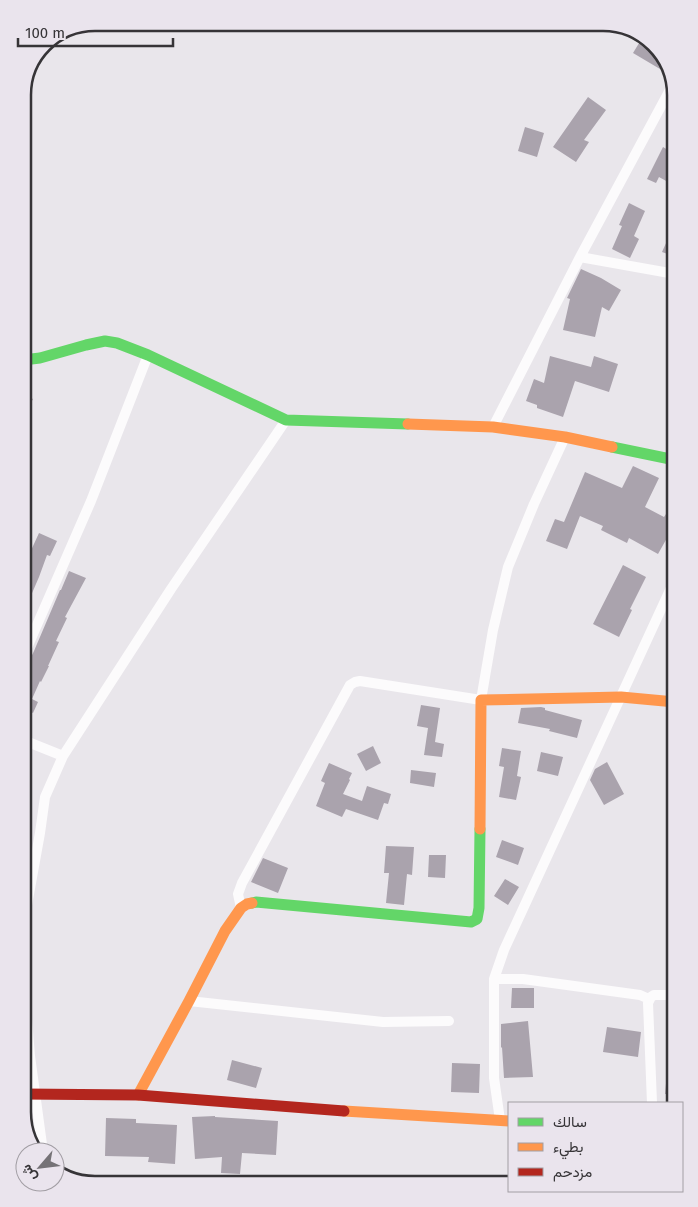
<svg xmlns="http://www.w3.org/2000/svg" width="698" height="1207" font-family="'Fira Sans',Vazirmatn,sans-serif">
<rect width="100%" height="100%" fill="#e9e6eb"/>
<path fill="#aaa3ad" d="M644,35L666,60L660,69L633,53Z
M588,97L606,110L584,140L589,142L576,162L553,147Z
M525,127L544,133L537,157L518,151Z
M663,147L676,155V168L668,182L659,177L656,183L647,179Z
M629,203L645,211L634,236L639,239L630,258L612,249L622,226L619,225Z
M676,221V257L662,252Z
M581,269L601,278L621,290L609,311L602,307L595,337L563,330L570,299L567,298Z
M550,356L591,367L594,356L618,364L609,392L575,381L563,417L537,408V405L526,401L534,379L544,383Z
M23,394L33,399L23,418Z
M633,466L659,478L645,507L664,517L666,514L676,520V522L658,554L629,538L627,543L601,530L603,526L580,516L567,549L546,541L555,519L564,522L585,472L622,488Z
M39,533L57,541L50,556L47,555L39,577L23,614V555L28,557Z
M623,565L646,577L630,609L632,610L619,637L593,624Z
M69,571L86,578L65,617L67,618L56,641L59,642L48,666H49L41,682L40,681L32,699L38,702L33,713L23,708V674L34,651L60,590H61Z
M421,705L440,708L435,742L444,744L442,757L424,755L428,728L417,726Z
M541,707L545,708V710L582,720L577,738L549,731L550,729L518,723L521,708Z
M373,746L381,763L366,771L357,754Z
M502,748L521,751L517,776L521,777L516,800L499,797L504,767L499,766Z
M541,752L563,757L558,776L537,771Z
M607,762L624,794L604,805L590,780L595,769Z
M329,763L352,773L349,779L350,780L343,794L362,801L367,786L391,794L388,804L384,803L378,820L346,809L342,817L316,806L325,783L321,781Z
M411,770L436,773L434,787L410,783Z
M502,840L524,848L518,865L496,857Z
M386,846L414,847L412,875L407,874L404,905L386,903L389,873H384Z
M429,855H446L445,878L428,877Z
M263,858L288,868L278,893L251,882Z
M505,879L519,887L508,905L494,896Z
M512,988H534V1008H511Z
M528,1021L533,1077L504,1078L502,1047L501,1048V1024Z
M607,1027L641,1032L638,1057L603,1052Z
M232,1060L262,1068L256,1088L227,1080Z
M452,1063L480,1064L479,1093L451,1092Z
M667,1073L676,1074V1095L665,1094Z
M215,1116V1117L278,1121L276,1155L242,1153L240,1174L221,1173L222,1157L195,1159L192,1117Z
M106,1118L136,1119V1123L177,1125L175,1164L148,1162L149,1157L105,1156Z
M242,1175H261V1184H242Z"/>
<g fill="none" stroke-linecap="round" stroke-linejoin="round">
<path stroke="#fcfbfc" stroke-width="10" d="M580,257L675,274
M493,427L580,257L673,84
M23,657L91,501L148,355
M23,740L63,756
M241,908L238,894L242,883L350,685L355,682L360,681L481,700L493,630L508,567L534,504L565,437
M23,927L40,833L45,797L63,756L171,589L286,420
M23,971L30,1056L43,1152
M494,979H523L640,995L649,999
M189,1001L383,1022L449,1021
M652,1103L648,1003L651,997L654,995H675
M500,1120L494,1078V979L504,950L675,579"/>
<path stroke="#63d668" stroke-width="11" d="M23,360L40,358L86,345L105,341L117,343L148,355L286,420L408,424
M612,447L675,460
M252,903L256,902L471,922L477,919L479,908L480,829"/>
<path stroke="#ff974d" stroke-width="11" d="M408,424L493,427L565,437L612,447
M480,829L481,700L621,697L675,702
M138,1095L189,1001L225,931L241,908L247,904L252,903
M344,1111L509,1121"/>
<path stroke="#b3261e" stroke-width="11" d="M23,1094L138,1095L344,1111"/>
</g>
<path d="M0 0H698V1207H0ZM95 31H603A64 64 0 0 1 667 95V1112A64 64 0 0 1 603 1176H95A64 64 0 0 1 31 1112V95A64 64 0 0 1 95 31Z" fill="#eae4ed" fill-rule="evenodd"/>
<path fill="none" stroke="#363437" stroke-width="2.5" d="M95 31H603A64 64 0 0 1 667 95V1112A64 64 0 0 1 603 1176H95A64 64 0 0 1 31 1112V95A64 64 0 0 1 95 31Z"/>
<rect x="508" y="1102" width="175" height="90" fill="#eae4ed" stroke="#a29ea4"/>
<rect x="518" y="1118" width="25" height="8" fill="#63d668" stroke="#a29ea4"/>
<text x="553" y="1127" font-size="15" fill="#363437">سالك</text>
<rect x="518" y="1143" width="25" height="8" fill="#ff974d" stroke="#a29ea4"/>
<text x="553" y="1152" font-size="15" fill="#363437">بطيء</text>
<rect x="518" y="1168" width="25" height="8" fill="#b3261e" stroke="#a29ea4"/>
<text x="553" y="1177" font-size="15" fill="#363437">مزدحم</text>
<g transform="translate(40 1167) rotate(242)"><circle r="24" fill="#eae4ed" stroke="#a29ea4"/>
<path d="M0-4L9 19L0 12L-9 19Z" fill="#757276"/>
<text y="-8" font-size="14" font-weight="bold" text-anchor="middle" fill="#363437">ش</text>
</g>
<path d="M18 38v8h155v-8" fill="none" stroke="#363437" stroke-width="2.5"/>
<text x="25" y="38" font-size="15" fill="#363437" stroke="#eae4ed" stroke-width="4" paint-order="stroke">100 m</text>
</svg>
